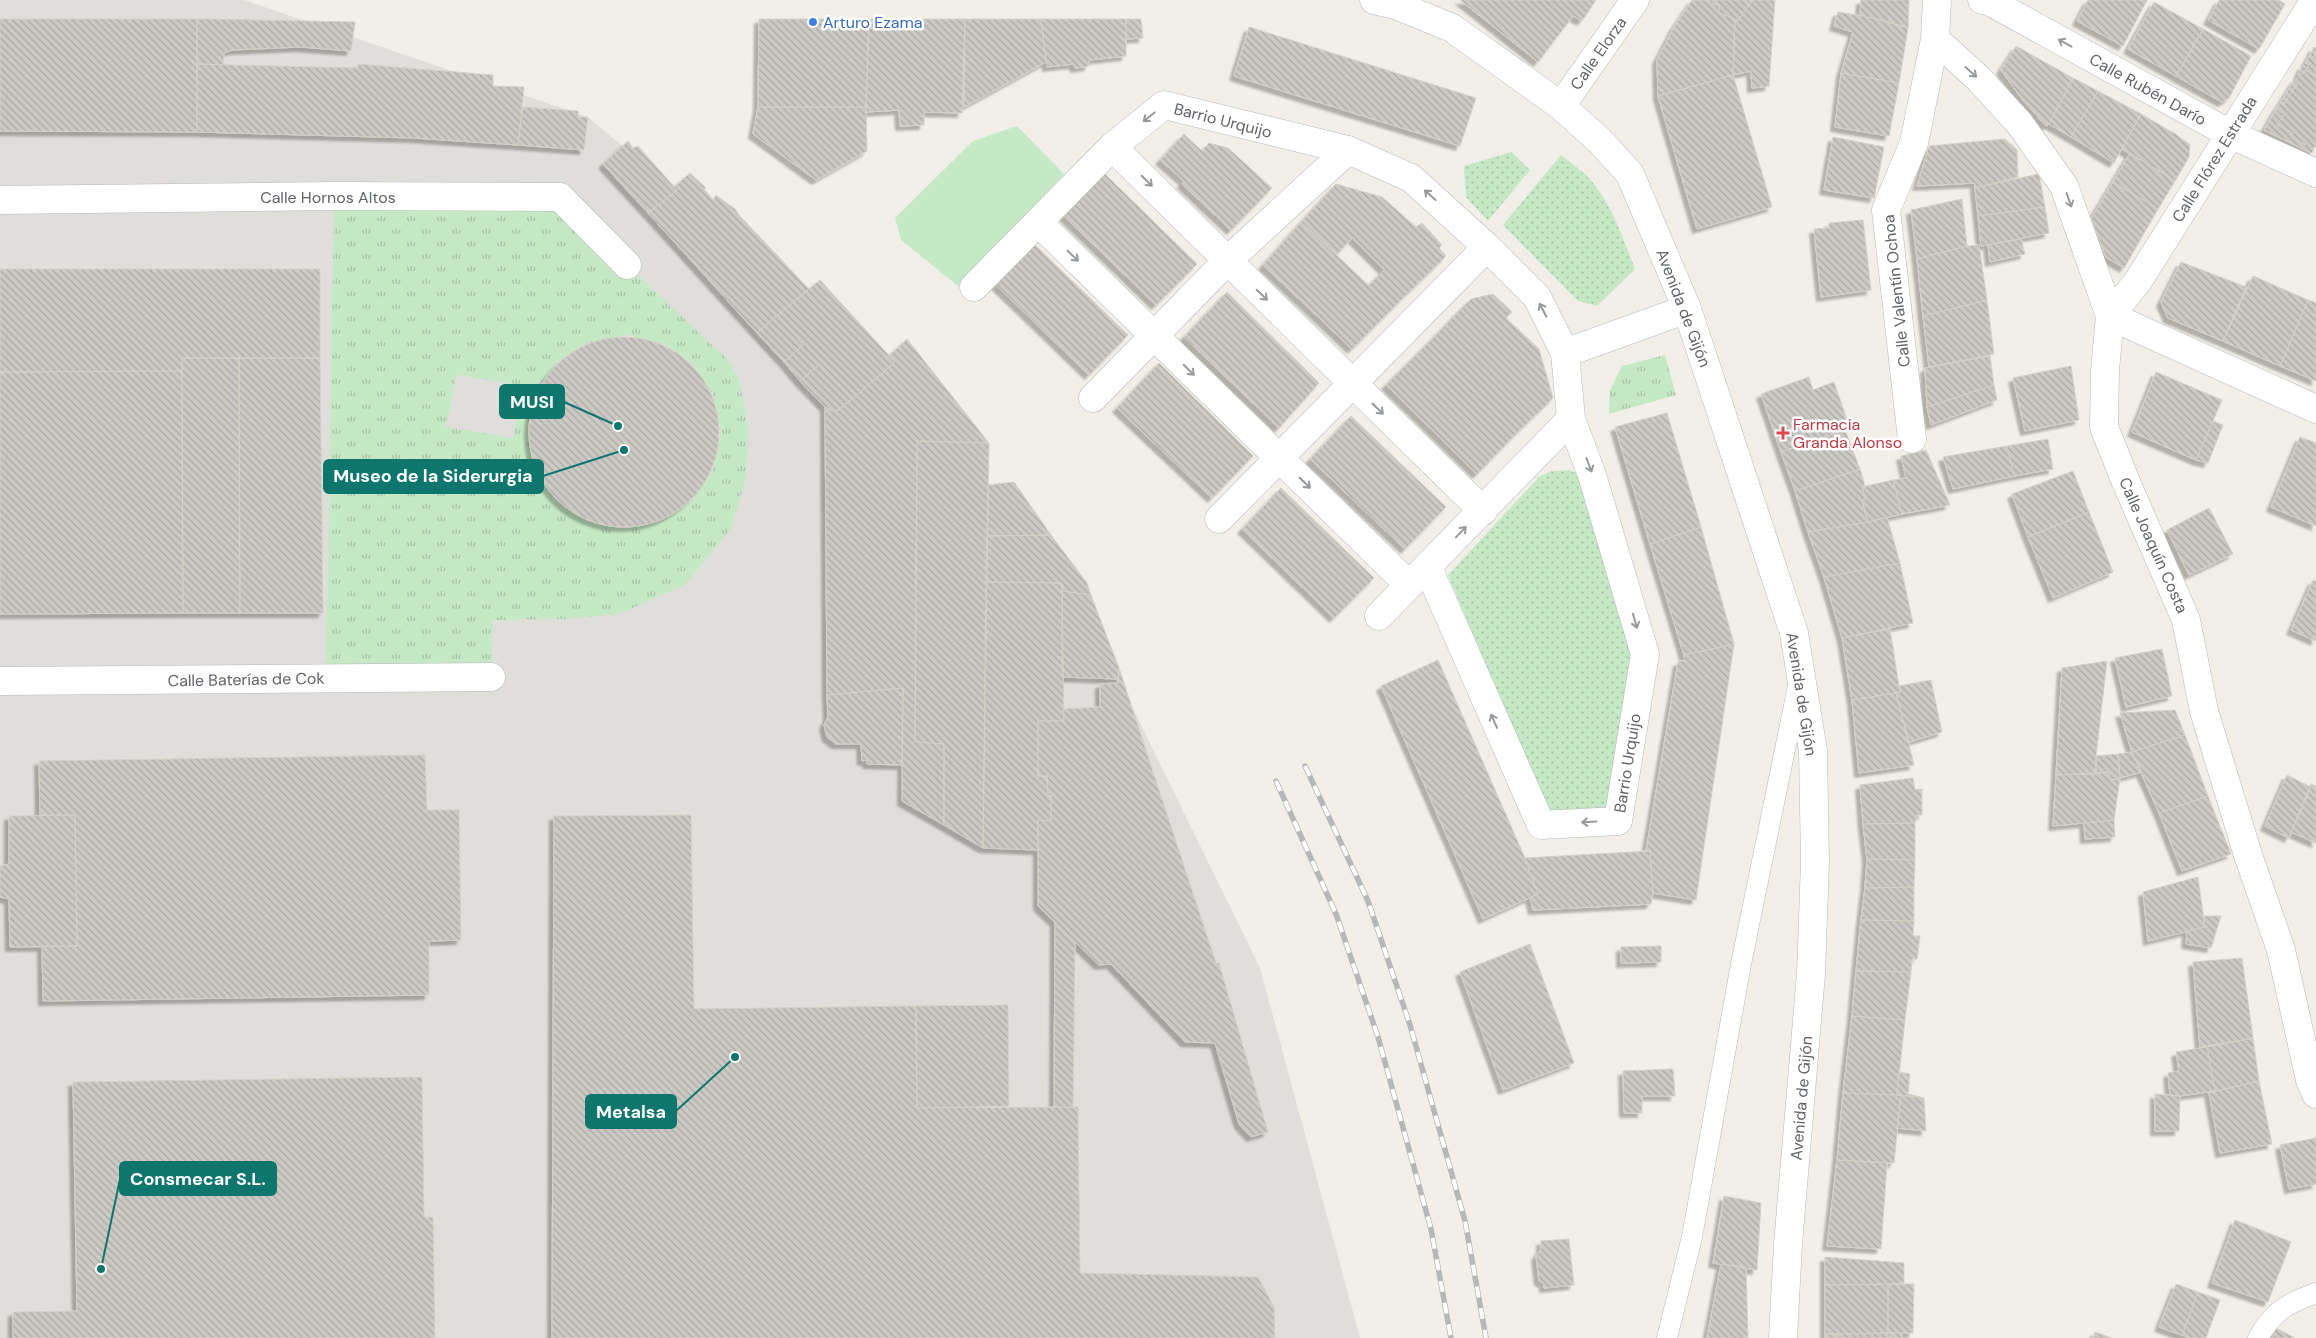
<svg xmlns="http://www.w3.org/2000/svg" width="2316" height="1338" font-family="'DM Sans',sans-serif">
<defs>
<pattern id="grass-tufts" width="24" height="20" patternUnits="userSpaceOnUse" patternTransform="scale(1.25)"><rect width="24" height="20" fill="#c5e8c5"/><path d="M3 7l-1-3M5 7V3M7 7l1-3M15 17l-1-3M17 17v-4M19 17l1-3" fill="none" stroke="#a3c0a4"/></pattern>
<pattern id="park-dots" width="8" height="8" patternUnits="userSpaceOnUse" patternTransform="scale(1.25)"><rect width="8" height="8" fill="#c5e8c5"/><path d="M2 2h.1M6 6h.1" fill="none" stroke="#a3c0a4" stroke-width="1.8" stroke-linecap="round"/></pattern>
<pattern id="building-back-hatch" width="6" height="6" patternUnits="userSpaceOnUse" patternTransform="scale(1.25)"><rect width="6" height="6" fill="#cccac5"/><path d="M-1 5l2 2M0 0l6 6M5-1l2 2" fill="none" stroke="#a9a8a4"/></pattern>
<filter id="shadow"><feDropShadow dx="-4.5" dy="4.5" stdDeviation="1" flood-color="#0004"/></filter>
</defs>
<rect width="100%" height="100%" fill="#f1efe8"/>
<path fill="#e0deda" d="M0,0H244L588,117L899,381L1121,684L1260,968L1360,1338H0Z"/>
<path fill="url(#grass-tufts)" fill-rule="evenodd" d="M334,196L560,197L627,265L728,360L739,379L748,428L746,476L732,527L685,585L619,614L568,619L493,620L491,677L326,678ZM627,335L664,344L693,364L713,394L721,431L713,471L692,501L660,522L623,529L586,521L555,500L535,469L528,430L535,394L557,362L587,343ZM456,375L522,385L513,438L446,427Z
M1665,355L1676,395L1609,414L1610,390L1622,366Z"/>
<path fill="url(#park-dots)" d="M1511,152L1530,170L1488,221L1466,197L1464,166Z
M1561,155C1569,162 1578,168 1586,175C1611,201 1622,236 1635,269L1597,306L1578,301L1503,225Z
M1569,470L1578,474L1635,656L1610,807L1548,811L1448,575L1539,477L1551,471Z"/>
<path fill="#c5e8c5" d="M1017,126L1064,174L958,286L901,240L895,218L973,141Z"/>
<path fill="url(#building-back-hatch)" stroke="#d6d1c6" filter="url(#shadow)" d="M1460,0H1596L1582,21L1573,16L1538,62Z
M1692,0H1704L1720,6L1718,12L1735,19L1733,75L1658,96L1657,60L1674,27Z
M1704,0H1752L1738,21L1718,12L1720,6Z
M1752,0H1775L1769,86L1752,88L1751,71L1733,75L1735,19L1738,21Z
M1861,0H1909L1908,28L1860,15Z
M2088,0H2147L2123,46L2077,21Z
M2219,0H2279L2285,4L2259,49L2208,20Z
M2154,2L2203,29L2176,76L2128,49Z
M1838,12L1885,20L1908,28L1899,83L1841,73L1853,32L1834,26Z
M0,19H197V132L0,131Z
M197,19H207L355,22L351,51L300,47L233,50L224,53L223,65L197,64Z
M759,19H869L866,107H758Z
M869,19H965L962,113L924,112V125L900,126L899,110L866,112Z
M965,19H1041L1046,62L964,107Z
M1041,19H1126V56L1089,60V66L1075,68L1074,64L1047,67Z
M1126,19H1141L1143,38L1126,39Z
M1249,27L1476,98L1460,146L1234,76Z
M2203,29L2251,56L2229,98L2222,102L2176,76Z
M2016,46L2073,78L2049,124L2046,126L2022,99L2001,70Z
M2314,47L2316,48L2315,58L2310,55Z
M2310,55L2315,58L2316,56V77L2305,70L2301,76L2298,75L2303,65L2307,68L2309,65L2305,63Z
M197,64L358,68V64L493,75V86L524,87L518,145L414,138L197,132Z
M2305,70L2316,77V148L2314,147L2312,153L2303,149L2305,144L2291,137L2293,133L2277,125L2284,114L2276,109L2281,102L2284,104L2297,84L2293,82Z
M1841,73L1899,83L1889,136L1835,127Z
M1733,75L1772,207L1697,229L1658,96Z
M2073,78L2098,91L2071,137L2049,124Z
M2293,82L2297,84L2284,104L2281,102Z
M2098,91L2141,114L2114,163L2071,137Z
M523,107L578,111V117H588L584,150L518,145Z
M758,107H866L867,151L816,180L753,134Z
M2276,109L2284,114L2277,125L2293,133L2291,137L2305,144L2303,149L2264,130Z
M2141,114L2177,135L2190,145L2189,157L2175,181L2122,149Z
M1184,134L1202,151L1209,143L1228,148L1272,188L1231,230L1182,184L1184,181L1160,160Z
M1833,137L1884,147L1874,198L1824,190Z
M2005,139L2017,150L2018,177L1975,188V183L1917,186L1929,146Z
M628,141L633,148L638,146L677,190L648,213L603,164Z
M2130,153L2175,181L2158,209L2113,182Z
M690,173L706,188L704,189L713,200L716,195L735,209L739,215L809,289L757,333L648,213L677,190L674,187Z
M1105,174L1197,264L1156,305L1064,216Z
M2039,174L2045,207L1978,216L1975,188Z
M2113,182L2158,209L2124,268L2106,257L2091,219Z
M1336,184L1382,197L1416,227L1422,223L1442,245L1439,248L1446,256L1393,308L1369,285L1384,270L1352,238L1336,255L1301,222Z
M1962,199L1967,246L1917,259L1911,210Z
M2045,207L2049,233L1981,246L1978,216Z
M1863,220L1871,290L1821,297L1814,229L1829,228V223Z
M1301,222L1393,308L1352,349L1263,265Z
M2021,239L2025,254L1990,262L1988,245Z
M1035,245L1128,335L1089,375L996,285Z
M1979,245L1987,300L1923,316L1917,259L1967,246Z
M2181,262L2246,287L2223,341L2168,318L2161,302Z
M0,269H320V358H182V371L0,372Z
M2253,276L2308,300L2280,366L2223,341Z
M820,280L895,362L852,399L820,364L800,381L784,362L803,345L778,315Z
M1227,292L1319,383L1279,428L1184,337Z
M1493,294L1512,312L1506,318L1539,349L1553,398L1517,433L1427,344L1471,299Z
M1987,300L1994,354L1929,367L1923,316Z
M2308,300L2316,303V381L2280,366Z
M778,315L803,345L784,362L757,333Z
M529 432a95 95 0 1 1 190 0a95 95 0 1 1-190 0Z
M907,339L989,443L917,441L915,742L944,744V825L902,801L903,688L827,695L825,407L834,412L852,399L895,362L889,356Z
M1427,344L1517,433L1477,474L1386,385Z
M1990,356L1994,385L1927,407L1925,368Z
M182,358H239L240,613H183Z
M239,358H320L323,613H240Z
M1159,363L1253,456L1212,498L1117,408Z
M820,364L852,399L839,410L834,412L825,407L800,381Z
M2071,366L2079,420L2025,431L2013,378Z
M182,371L183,613L0,614V372Z
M2156,372L2222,400L2196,460L2132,432Z
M1809,377L1813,390L1834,382L1850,428L1781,452L1761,394Z
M1994,385L1997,400L1931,425L1927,407Z
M1667,413L1701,527L1650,544L1615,427Z
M1351,416L1446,507L1405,549L1310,459Z
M2213,421L2223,425L2208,463L2196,460Z
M1845,430L1860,469L1795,491L1781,452Z
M2300,437L2316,443V526L2271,507Z
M2048,439L2053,469L2014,476L2007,446Z
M917,441L989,443L983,848L944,825V744L915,742Z
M2007,446L2014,476L1953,489L1943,457Z
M1926,450L1950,505L1902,514L1893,480L1906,478L1901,456Z
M1860,469L1865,486L1862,487L1866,499L1862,500L1868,522L1808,532L1795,491Z
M2073,471L2089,512L2028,537L2012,494Z
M1893,480L1902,514L1868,522L1862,500L1866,499L1862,487Z
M1014,482L1051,535L987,536L988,485Z
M1281,488L1374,578L1334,618L1242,529Z
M2209,508L2233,554L2189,575L2167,530Z
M2089,512L2113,572L2053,598L2028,537Z
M1887,517L1900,563L1824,577L1808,532L1868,522Z
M1701,527L1734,644L1684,655L1650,544Z
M1051,535L1087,583L1091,595L1062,591V583L986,582L987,536Z
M1900,563L1913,623L1842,638L1824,577Z
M2313,580L2316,582V641L2291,630Z
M986,582L1062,583L1064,721H1038V776H1047L1048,795L1051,796V821L1038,820V850L983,848Z
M1062,591L1091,595L1119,668L1118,679L1062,677Z
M1890,629L1900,692L1852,700L1842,638Z
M1734,644L1696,900L1653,893L1650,851H1646L1678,662L1685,660L1684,655Z
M2162,649L2172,696L2126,707L2115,658Z
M1438,660L1525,858L1538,894L1483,919L1381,686Z
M2107,661L2096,756V774L2056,775L2062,668Z
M1119,668L1216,963H1219L1268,1132L1251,1137L1239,1124L1215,1043L1185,1042L1111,964L1099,965L1038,906V820L1051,821V796L1048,795L1047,776H1038V721H1064L1063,709L1100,707V684L1118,683Z
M1931,680L1942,732L1909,742L1896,693L1900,692L1899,686Z
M903,688L902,765L867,764V760L862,761L861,744H836L827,737L824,725L828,717L827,695Z
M1896,693L1914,765L1859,773L1852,700Z
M2175,710L2185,735L2132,752L2120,713Z
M2185,735L2208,796L2159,813L2132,752Z
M2132,752L2142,772L2120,778L2118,754Z
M2118,754L2120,778L2111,780L2108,772L2096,774V756Z
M425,755L427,810H459L461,940L429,941V995L43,1001L42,946H77L75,815H40L39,761Z
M2108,772L2111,780L2120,778L2114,820L2053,826L2056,775Z
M2287,775L2311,787L2289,838L2265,826Z
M1913,778L1915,790L1922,789V815H1916L1915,823L1863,824L1860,785Z
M2311,784L2316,786V843L2291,832Z
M2208,796L2231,854L2182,871L2159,813Z
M75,815L77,946L10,947L9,899L0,897V866L9,864V816Z
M691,815L694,1009L916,1006L917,1108L1078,1107L1080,1273L1258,1277L1274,1307L1275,1338H552L554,816Z
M2114,820L2115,837L2085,839L2084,823Z
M1915,823V860L1867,859L1863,824Z
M1650,851L1653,893L1651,904L1533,910L1530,897L1538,894L1525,858Z
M1867,859L1915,860L1914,887L1865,888Z
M2198,877L2205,927L2148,941L2143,892Z
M1914,887V921L1861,920L1865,888Z
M2203,916H2221L2211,948L2186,944L2187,931L2205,927Z
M1861,920L1914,921L1913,936H1920L1917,959H1912L1911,972L1856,971Z
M1055,923L1075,942L1073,1108L1054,1106Z
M1530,944L1574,1063L1503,1090L1460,972Z
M1661,946V962L1621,963V947Z
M2242,958L2253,1038L2200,1047L2193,962Z
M1856,971L1911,972L1905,1020L1852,1016Z
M1008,1005L1009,1106L917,1108L916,1006Z
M1852,1016L1905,1020L1897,1095L1843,1093Z
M2253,1038L2259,1081L2215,1091L2207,1047Z
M2207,1047L2215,1091L2180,1096L2170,1095L2168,1073L2179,1071L2176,1052Z
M1673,1069L1675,1096H1642V1113H1624L1623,1071Z
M1899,1072L1910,1074L1908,1094L1924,1098L1897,1095Z
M422,1077L424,1217H433L435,1338H13V1312L77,1311L73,1082Z
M2259,1081L2272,1144L2220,1153L2209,1093Z
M1843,1093L1901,1095L1894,1163L1837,1160Z
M2155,1094L2180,1096L2179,1131H2155Z
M1901,1095L1924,1098L1926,1131L1897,1128Z
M2316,1138V1184L2289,1189L2280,1145Z
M1837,1160L1887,1163L1881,1249L1827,1246Z
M1724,1196L1761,1203L1757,1270L1713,1263Z
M2235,1220L2291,1242L2268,1302L2212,1283Z
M1569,1239L1574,1285L1544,1288V1283L1539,1281L1536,1256L1541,1249V1241Z
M1825,1257L1904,1263V1284L1825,1285Z
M1721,1264L1746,1267L1748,1338H1707Z
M1888,1284V1333L1825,1334V1285Z
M1888,1284H1914L1913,1333H1888Z
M2176,1284L2198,1292L2182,1335L2159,1327Z
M2198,1292L2220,1300L2206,1338H2190L2182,1335Z
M2276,1328L2295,1338H2272Z
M2095,1332L2112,1338H2093Z
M1891,1333V1338H1838V1334Z
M1891,1333H1902V1338H1891Z
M1825,1334H1838V1338H1825Z"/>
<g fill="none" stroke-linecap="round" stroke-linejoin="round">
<g stroke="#b5b8bc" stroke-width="21">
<path id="service" d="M1667,1338L1692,1237L1741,964L1798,686
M2258,1338C2273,1311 2288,1303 2316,1293"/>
</g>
<g stroke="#b5b8bc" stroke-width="29">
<path id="pedestrian" d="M1093,398L1227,261L1348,150
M1219,519L1487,247"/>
</g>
<g stroke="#b5b8bc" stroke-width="29">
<path id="minor" d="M1982,0L1989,1L2230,134L2316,173
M1935,39L1979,79L2020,124L2064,186L2110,316L2105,370L2104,427L2126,482L2186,620L2204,711L2248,855L2281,950L2310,1080L2316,1094
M1561,106L1635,0
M1112,147L1483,511
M0,200L334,196L560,197L627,265
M1038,222L1409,585
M974,287L1112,147L1164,105L1348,150L1411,178L1487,247L1537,297L1565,353L1571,419L1592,475L1645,654L1618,821L1541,825L1428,568
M2110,316L2138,281L2315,0
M2110,316L2316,409
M1565,353L1687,309
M1912,439L1886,210L1914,143L1935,39L1937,0
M1379,616L1571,419
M0,681L491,677"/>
</g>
<g stroke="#b5b8bc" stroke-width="29">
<path id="tertiary" d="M1374,0L1396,5L1452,28L1561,106L1600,141L1630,174L1687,309L1794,633L1813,751L1815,862L1811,974L1788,1244L1783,1338"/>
</g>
<use href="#service" stroke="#fff" stroke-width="20"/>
<use href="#pedestrian" stroke="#fff" stroke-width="28"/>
<use href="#minor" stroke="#fff" stroke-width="28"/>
<use href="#tertiary" stroke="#fff" stroke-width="28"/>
<g stroke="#b6b7b8" stroke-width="5.5">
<path id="rail" d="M1305,766L1368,901L1410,1025L1465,1221L1486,1338
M1276,781L1336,914L1378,1037L1431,1229L1451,1338"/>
</g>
<use href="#rail" stroke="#fff" stroke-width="4" stroke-dasharray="11" stroke-linecap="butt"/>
</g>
<defs><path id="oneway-shaft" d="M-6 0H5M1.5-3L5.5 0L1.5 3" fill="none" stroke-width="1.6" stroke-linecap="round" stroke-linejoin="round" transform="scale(1.25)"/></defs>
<g stroke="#979a9d">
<use href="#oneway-shaft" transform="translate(2065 43) rotate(-151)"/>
<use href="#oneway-shaft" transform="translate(1971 72) rotate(42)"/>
<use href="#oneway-shaft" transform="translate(1149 117) rotate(141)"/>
<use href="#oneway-shaft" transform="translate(1147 181) rotate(45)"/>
<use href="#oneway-shaft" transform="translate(1430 195) rotate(-138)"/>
<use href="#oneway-shaft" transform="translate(2069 200) rotate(71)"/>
<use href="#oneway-shaft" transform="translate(1073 256) rotate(44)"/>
<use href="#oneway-shaft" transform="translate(1262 295) rotate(44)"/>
<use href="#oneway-shaft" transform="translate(1543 310) rotate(-117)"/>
<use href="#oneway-shaft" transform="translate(1189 370) rotate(45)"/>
<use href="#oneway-shaft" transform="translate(1378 409) rotate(44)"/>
<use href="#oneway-shaft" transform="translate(1589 465) rotate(69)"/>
<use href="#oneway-shaft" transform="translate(1305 483) rotate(44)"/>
<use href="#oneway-shaft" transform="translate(1461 532) rotate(-46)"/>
<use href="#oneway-shaft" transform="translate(1635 621) rotate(74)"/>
<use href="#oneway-shaft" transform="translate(1494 721) rotate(-114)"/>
<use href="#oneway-shaft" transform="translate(1589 822) rotate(177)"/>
</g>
<circle fill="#3f7fe0" stroke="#fff" stroke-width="2" cx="813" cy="22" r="5"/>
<path fill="#e0444e" stroke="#fff" stroke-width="2" d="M1780.5 425.5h5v5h5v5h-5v5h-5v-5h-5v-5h5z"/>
<g text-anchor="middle" stroke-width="5" stroke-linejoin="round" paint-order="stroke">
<g font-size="16" fill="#366cbe" stroke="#fff" text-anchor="start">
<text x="823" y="28">Arturo Ezama</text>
</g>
<g font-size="16" fill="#5f6368" stroke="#fff">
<text transform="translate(1598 53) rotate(-55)" y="6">Calle Elorza</text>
<text transform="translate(2148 89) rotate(29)" y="6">Calle Rubén Darío</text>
<text transform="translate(1223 120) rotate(14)" y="6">Barrio Urquijo</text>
<text transform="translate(2214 159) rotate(-58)" y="6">Calle Flórez Estrada</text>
<text x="328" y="203">Calle Hornos Altos</text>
<text transform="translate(1896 291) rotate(-96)" y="6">Calle Valentín Ochoa</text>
<text transform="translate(1684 308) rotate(69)" y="6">Avenida de Gijón</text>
<text transform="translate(2154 545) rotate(66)" y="6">Calle Joaquín Costa</text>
<text transform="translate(246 679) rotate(-1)" y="6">Calle Baterías de Cok</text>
<text transform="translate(1802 694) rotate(81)" y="6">Avenida de Gijón</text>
<text transform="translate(1627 763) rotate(-81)" y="6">Barrio Urquijo</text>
<text transform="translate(1801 1098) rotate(-85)" y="6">Avenida de Gijón</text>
</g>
<g font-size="16" fill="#be3a42" stroke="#fff" text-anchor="start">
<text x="1793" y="430">Farmacia<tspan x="1793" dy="18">Granda Alonso</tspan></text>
</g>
</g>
<path fill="none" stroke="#0f766e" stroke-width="2" d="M618 426L564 402M624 450L543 476M735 1057L676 1111M101 1269L120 1179"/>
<g fill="#0f766e" stroke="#fff" stroke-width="2">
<circle cx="618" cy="426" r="5"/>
<circle cx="624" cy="450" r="5"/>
<circle cx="735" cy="1057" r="5"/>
<circle cx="101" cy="1269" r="5"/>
</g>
<g fill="#0f766e" stroke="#0f766e" stroke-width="2">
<rect x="500" y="385" width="64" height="33" rx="5"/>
<rect x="324" y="460" width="219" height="33" rx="5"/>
<rect x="586" y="1095" width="90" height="33" rx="5"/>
<rect x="120" y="1162" width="156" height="33" rx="5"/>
</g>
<g font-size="18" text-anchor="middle" font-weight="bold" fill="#fff">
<text x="532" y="408">MUSI</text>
<text x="433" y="482">Museo de la Siderurgia</text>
<text x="631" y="1118">Metalsa</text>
<text x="198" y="1185">Consmecar S.L.</text>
</g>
</svg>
